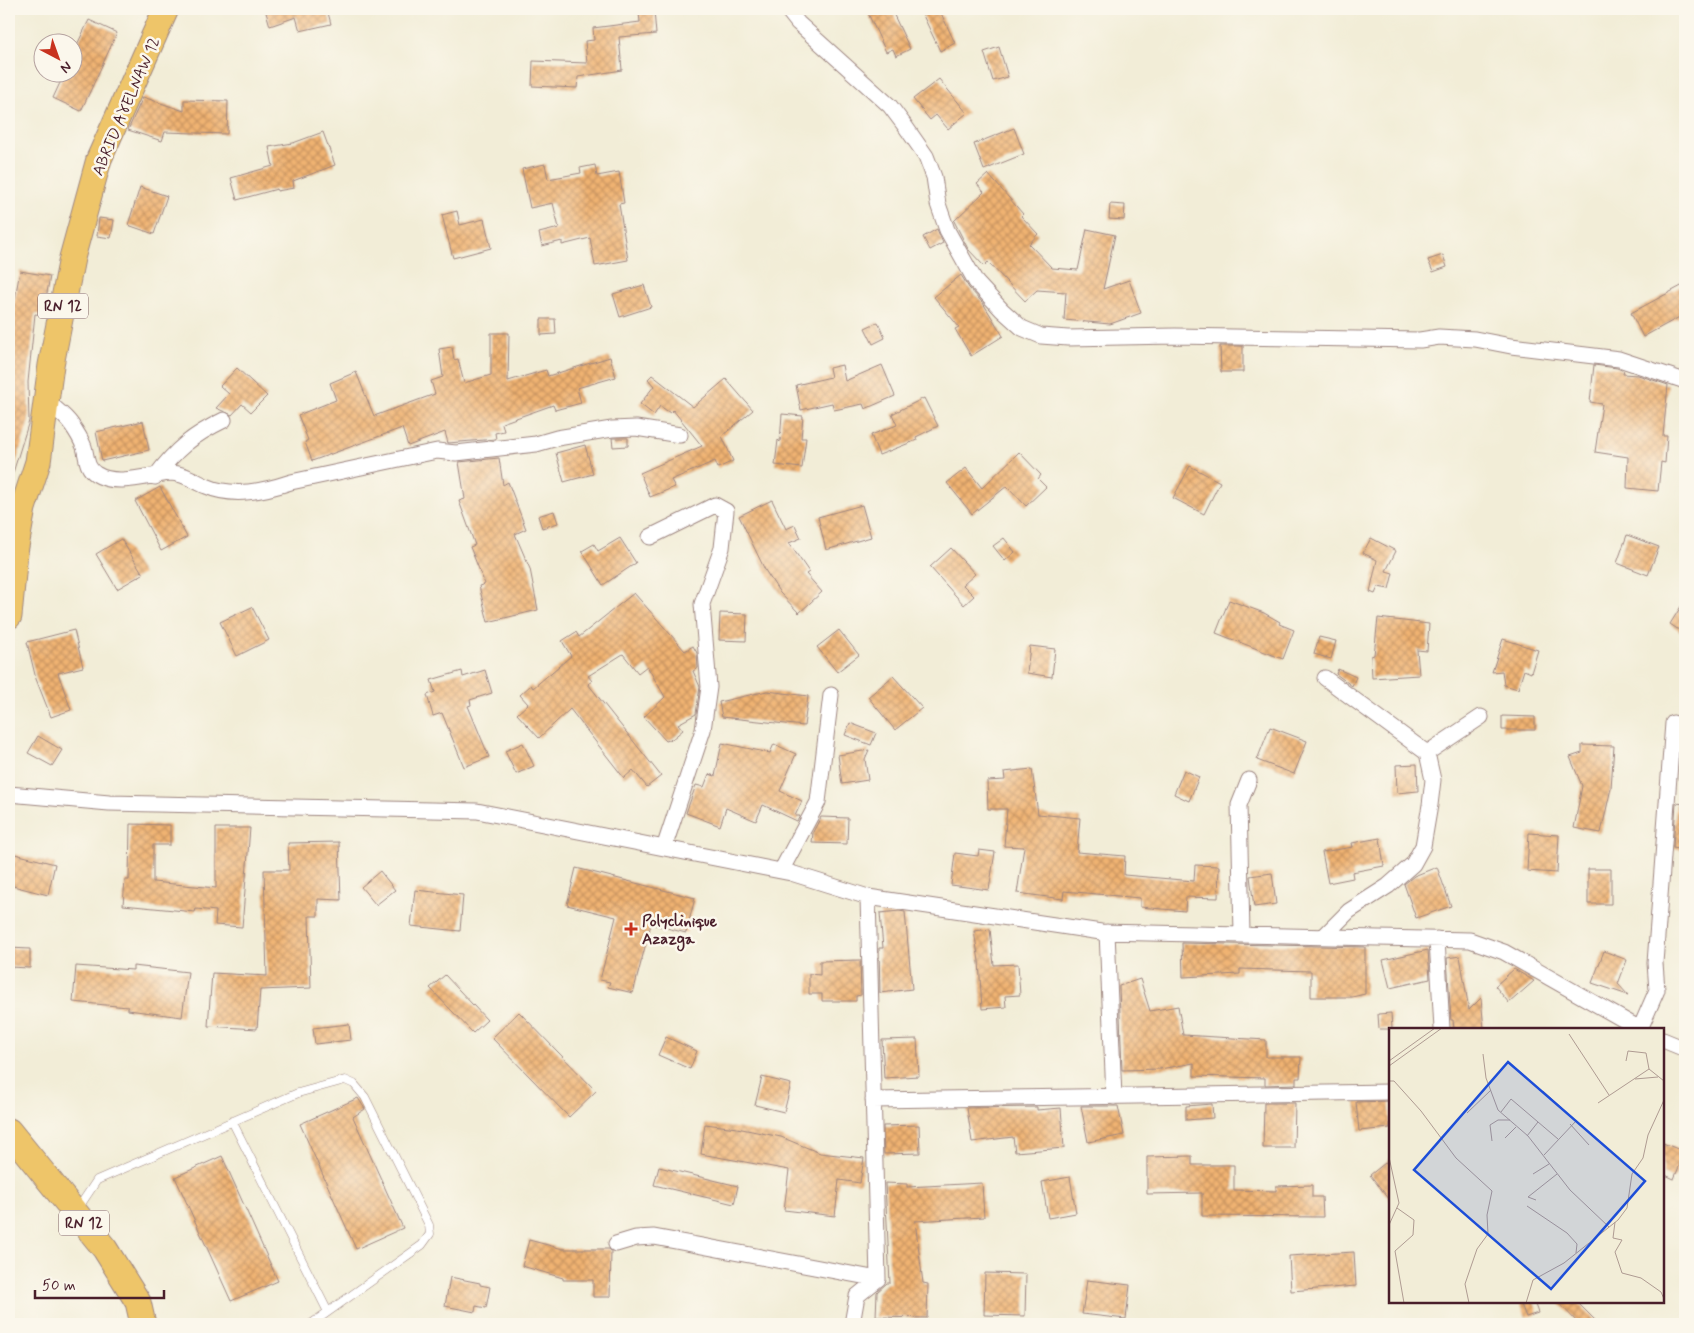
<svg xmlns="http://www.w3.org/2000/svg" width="1694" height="1333" font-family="Mynerve,sans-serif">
<defs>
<pattern id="building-cross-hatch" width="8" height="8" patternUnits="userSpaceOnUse" patternTransform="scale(1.25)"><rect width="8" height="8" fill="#f0b372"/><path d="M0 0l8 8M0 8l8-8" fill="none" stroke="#c4915e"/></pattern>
</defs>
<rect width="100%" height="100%" fill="#fbf7ec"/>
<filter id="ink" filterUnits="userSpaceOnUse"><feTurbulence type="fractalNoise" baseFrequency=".02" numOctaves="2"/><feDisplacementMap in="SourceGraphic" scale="10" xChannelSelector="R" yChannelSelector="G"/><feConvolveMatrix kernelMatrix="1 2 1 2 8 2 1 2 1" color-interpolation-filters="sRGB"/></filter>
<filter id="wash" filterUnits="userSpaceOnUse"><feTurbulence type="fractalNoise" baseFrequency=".0096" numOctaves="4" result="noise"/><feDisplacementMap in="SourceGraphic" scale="20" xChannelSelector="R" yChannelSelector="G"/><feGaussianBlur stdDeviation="1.12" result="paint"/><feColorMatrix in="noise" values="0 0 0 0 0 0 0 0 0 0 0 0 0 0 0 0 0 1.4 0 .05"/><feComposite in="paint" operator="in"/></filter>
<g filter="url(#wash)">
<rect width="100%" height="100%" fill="#f2edd7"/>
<g id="blocks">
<path fill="url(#building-cross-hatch)" d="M265,9H327L331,24L300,31L296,17L270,26Z
M866,9H891L910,49L896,56L893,49L886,52Z
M920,9H939L955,43L940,51Z
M654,11L656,34L619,37L622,70L578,77L577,88L532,86L533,61L587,63L585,41L594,40L593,28L640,22L639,13Z
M89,20L117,33L81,111L53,98L65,72H72V55Z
M999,47L1008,77L993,81L984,52Z
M939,79L967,113L948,129L936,115L930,120L913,99Z
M143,97L184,111V100L228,101L227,134L165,132L162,141L128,130Z
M1014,128L1024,154L984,170L974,144Z
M323,132L335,165L293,181L294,188L277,191V189L237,200L231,178L273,166L269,147L293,143Z
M545,164L548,179L581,173L580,168L595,165L597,176L619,172L624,203L619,204L628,260L595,266L590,238L562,245V241L542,246L539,233L559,228L553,203L530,208L522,169Z
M988,174L1023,214L1021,216L1038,234L1029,244L1052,268L1078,270L1087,229L1115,235L1103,289L1129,280L1141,313L1110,324L1064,320L1066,292L1037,290L1025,301L988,262L984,266L968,249L954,221L984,192L977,184Z
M140,187L167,196L154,234L128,225Z
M1110,204L1125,205L1124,220L1109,219Z
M457,211L460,225L484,219L491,248L453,258L442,215Z
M99,218L114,220L111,238L97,236Z
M937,229L943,243L930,250L923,237Z
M1443,255L1447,267L1433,272L1428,260Z
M20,271L50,276L43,315L35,314L28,382L29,421L12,476H9V320H11Z
M961,275L969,288L983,303L1003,336L971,356L955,329L959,327L934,297Z
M1685,284V314L1643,337L1631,313Z
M644,285L651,307L620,317L613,294Z
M541,319H555L556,334L541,335Z
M878,322L885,338L873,344L865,328Z
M491,333H509L508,381L546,370L548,376L610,357L616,377L577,388L581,403L555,410L553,405L502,423L504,431L495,433L496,439L448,443L445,432L408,446L402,428L312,461L305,442L308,440L298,415L336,400L330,383L356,372L374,416L435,394L431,381L443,377L439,349L452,347L454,360L458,359L464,383L491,375Z
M1220,346H1243V372H1221Z
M842,365L845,381L882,365L895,396L865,409L863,404L834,410L832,403L801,410L796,385L831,377L829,368Z
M1594,365L1617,368L1624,371L1623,374L1638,375L1668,385L1663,436H1667L1665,463L1661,462L1658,491L1627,488L1628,457L1595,452L1602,404L1590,402Z
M237,368L267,396L251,412L242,404L232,415L216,408L229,394L220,386Z
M652,375L693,407L726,379L753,410L722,436L733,461L718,468L715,461L671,480L675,487L650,497L640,473L702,446L673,410L670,413L660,406L654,415L640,404L654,386L648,379Z
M924,398L938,426L916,437L917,440L879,455L871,435L897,425L892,414Z
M782,414L803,416L801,438H806L802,468L775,465L778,440L780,442Z
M143,421L149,450L102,461L96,432Z
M612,438H628V446L613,447Z
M585,445L593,474L564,482L556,453Z
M1019,452L1041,475L1038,479L1046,487L1026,506L1007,486L972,514L947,483L966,468L982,488Z
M499,458L503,485L508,482L526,529L515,534L530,569L538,610L488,622L479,586L485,584L470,547L475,545L459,501L465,499L459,462Z
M1190,466L1220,482L1204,514L1173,498Z
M160,487L187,537L161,551L135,501Z
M772,500L786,529L795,525L801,538L789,543L809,572L806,574L822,592L799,613L780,593L765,570L739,516Z
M862,505L871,537L826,550L818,517Z
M554,511L558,523L542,528L538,516Z
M1627,535L1659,547L1648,575L1617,563Z
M620,538L636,563L603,585L582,551L594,544L598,551Z
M1004,538L1015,552L1005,561L993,546Z
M1371,538L1396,551L1386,571L1393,573L1389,589L1378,587L1375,594L1370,592L1377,560L1363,553Z
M121,539L143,574L117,589L96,554Z
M951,548L975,574L963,585L974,596L964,605L930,567Z
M634,593L685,651L693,646L697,653L698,668L693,671L700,687L696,714L678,724L683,730L672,739L666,741L644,717L665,697L647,666L638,673L623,654L588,676L592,681L588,684L661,776L647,787L633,770L624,778L570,709L539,738L517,714L528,704L520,695L531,685L533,688L571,656L562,641L576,632L579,637Z
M1229,600L1264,613L1280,622L1279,624L1294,630L1283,659L1216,633Z
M1685,600V634L1670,624Z
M252,607L269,640L237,656L220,622Z
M720,613L747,614L746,641L719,640Z
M1378,618L1429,624L1427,651L1417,650L1419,675L1372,678L1371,656L1374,655Z
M74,630L83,667L58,673L71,710L51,717L36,679L27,642Z
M839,630L859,655L837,672L817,647Z
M1319,637L1336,641L1331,659L1314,654Z
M1503,639L1538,650L1531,673L1524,670L1518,689L1504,685L1502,671L1492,672Z
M1030,646L1055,649L1052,677L1027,673Z
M1338,669L1356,677L1352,686L1336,674Z
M485,670L492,693L470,700L471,705L468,706L489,757L464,767L442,713L433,716L427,695L435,692L431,680L462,671L463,677Z
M893,676L922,708L895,730L868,697Z
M767,691L808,696L804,726L722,717L719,702Z
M1502,716L1535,717V730H1502Z
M850,723L876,733L871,745L845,735Z
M1270,727L1307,741L1294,774L1257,760Z
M38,736L62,750L52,766L28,753Z
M523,743L534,766L516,774L505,751Z
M722,743L770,753L774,744L796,754L780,791L802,801L795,816H800L797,821L763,805L756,821L726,808L720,826L686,813L696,785L704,787L709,774L715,776Z
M1582,745L1614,746L1611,788L1601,833L1574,828L1582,786L1570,757L1582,753Z
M869,750L865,759L868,780L842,784L838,755Z
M1417,764L1418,791L1397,793L1396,765Z
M1032,769L1038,814L1080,818L1077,852L1125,856L1124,875L1194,881L1195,865L1219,866L1218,898L1186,897L1185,911L1140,907V898L1064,891L1063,899L1017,893L1024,847L1004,846L1007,809H988L987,781L1005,780L1004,772Z
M1184,770L1199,777L1189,801L1174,794Z
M1676,803L1685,804V850L1673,848Z
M821,817L848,818L847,844L812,843L813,832Z
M130,824L170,825V845H153V882L216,888V828H250L242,927L215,925L216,911L196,909L195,912L123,905L125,880H129Z
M1529,833L1559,835L1557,873L1527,871Z
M1380,838L1384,866L1352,872L1353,878L1328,883L1322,852L1353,847L1352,843Z
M339,842L341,900L318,899V916H309L311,988L260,990L257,1029L208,1026L212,973L267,976L264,870H289L288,843Z
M979,850L995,852L989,890L951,885L955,853L978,856Z
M15,854L55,864L48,895L9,885Z
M1437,867L1451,906L1416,918L1404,884L1414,876Z
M576,868L695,898L686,933L651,924L633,993L608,987L610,982L600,980L616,917L567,905Z
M1588,869H1611V904H1588Z
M380,871L395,890L376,905L361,887Z
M1272,873L1276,904L1254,907L1250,876Z
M415,890L463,895L460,931L411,926Z
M899,911L905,912L912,989L880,993L879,948H883L880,913Z
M990,929L994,965L1018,964L1020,995L1005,996L1006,1007L982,1009L979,961L974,931Z
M1182,943L1365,947V994L1352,997H1311V971L1240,969V974L1183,977Z
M9,948L30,949V968L9,967Z
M1428,950L1430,979L1390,988L1383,960Z
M1604,951L1627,960L1618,984L1628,995L1592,983Z
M1460,956L1469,1010L1481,998L1484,1029H1454L1453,1020H1451L1447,958Z
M860,960L861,995L856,996V1001H822V994H809V974L820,975V961Z
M76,966L133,970V966L188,972L182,1017L128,1010V1007L73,1002Z
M1514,969L1534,981L1509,1003L1495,986Z
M445,975L487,1020L473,1033L430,988Z
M1140,979L1150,1011L1178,1006L1183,1035L1266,1040V1057H1301L1300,1078H1296V1084L1265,1085V1078L1194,1076V1063L1160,1069L1122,1070L1119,986Z
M519,1012L596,1091L569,1117L492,1038Z
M1391,1013L1392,1029H1379L1378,1014Z
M349,1024L351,1040L315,1044L313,1028Z
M666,1037L697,1051L690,1069L658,1055Z
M917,1039L919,1076L884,1078L882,1040Z
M762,1077L791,1084L784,1112L755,1105Z
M358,1098L365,1109L353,1117L403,1228L356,1249L300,1124Z
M1390,1101V1128L1359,1131L1356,1102Z
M1264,1103H1295L1294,1148H1263Z
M1212,1104L1213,1118L1186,1120V1106Z
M1081,1106H1118L1124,1135L1088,1142Z
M1037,1107V1110L1061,1108L1064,1148L1015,1152L1013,1137L972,1142L967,1108Z
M705,1124L737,1128L781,1137L820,1153L864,1158L860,1183L839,1180L835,1216L784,1210L789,1170L701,1154Z
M919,1125L920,1153L884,1154L883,1126Z
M1663,1143L1685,1152L1674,1179L1663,1174Z
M222,1156L278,1281L231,1301L175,1177Z
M1192,1156V1165H1234V1190L1276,1191V1186L1312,1185V1197H1322L1323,1217L1202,1216V1193L1147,1194V1157Z
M1390,1159V1200L1370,1175Z
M659,1167L738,1186L734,1204L654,1185Z
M1070,1177L1076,1213L1048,1218L1042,1182Z
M885,1183L907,1184V1187L982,1183L984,1217L915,1221L923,1283L928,1284L927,1318L876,1317L877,1292L887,1283H890Z
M529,1240L563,1249H609L611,1251L610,1297H593V1280H563V1278L522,1266Z
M1354,1252L1356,1286L1291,1291L1289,1256Z
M985,1273L1026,1274L1025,1316L984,1315Z
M450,1277L480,1283V1285L490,1287L486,1308L476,1306L475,1312L445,1306Z
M1087,1280L1130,1285L1126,1319L1082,1314Z
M1520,1302H1534L1538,1313L1526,1317Z
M1558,1302H1577L1599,1324H1579Z"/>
</g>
</g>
<g filter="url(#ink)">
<use href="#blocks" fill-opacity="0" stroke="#9e8681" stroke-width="1"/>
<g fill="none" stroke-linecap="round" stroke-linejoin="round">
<g stroke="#9e8681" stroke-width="9">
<path id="service" d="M232,1121L328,1312
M77,1210L97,1180L298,1093L345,1080L354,1084L365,1097L429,1225L430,1234L422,1245L311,1324"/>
</g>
<g stroke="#9e8681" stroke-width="17">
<path id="minor" d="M787,9L798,23L890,106L905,126L926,156L934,177L938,204L947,230L976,282L1002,310L1022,328L1041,336L1068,338L1175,336L1420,340L1439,337L1475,339L1511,346L1619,359L1685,381
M46,400C54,408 65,415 71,424C76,431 81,439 84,447C87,457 86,468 96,474C116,487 149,475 170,473C184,473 194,481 206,486C233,498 264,491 291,482L437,451L456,453L536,444L557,438L612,429L636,428L680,435
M155,477C176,449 193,435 224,420
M650,537L715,505L726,511L722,548L702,604L709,687L703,730L664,848
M1427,753L1481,717
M9,794L109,803L477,811L791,873L868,897L1101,932L1470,940L1504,952L1640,1029
M781,871L818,802L831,695
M868,897L878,1279
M1107,932L1114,1097
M1242,934L1239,805L1249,780
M1324,936L1349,911L1388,886L1413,864L1423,846L1430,805L1433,780L1427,753L1325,678
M1437,939L1442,1029
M1640,1029L1657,990L1655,963L1673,723
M1663,1040L1685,1049
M873,1100L1390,1092
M616,1244L636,1238L654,1237L878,1279
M852,1324L857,1296L878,1279"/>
</g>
<g stroke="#9e8681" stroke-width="27">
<path id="primary" d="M9,616L15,552L23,508L38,462L51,365L72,258L99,159L166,9
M9,1131L105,1249L138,1302L143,1324"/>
</g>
<use href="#service" stroke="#fff" stroke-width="8"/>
<use href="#minor" stroke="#fff" stroke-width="15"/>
<use href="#primary" stroke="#eec569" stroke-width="25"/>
</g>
</g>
<path fill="#c8321e" stroke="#fbf7ec" stroke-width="2" d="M628.5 921.5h5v5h5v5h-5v5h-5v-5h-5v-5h5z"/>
<g text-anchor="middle" stroke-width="5" stroke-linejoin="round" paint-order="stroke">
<g fill="#fbf7ec" stroke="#7f6065" stroke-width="1">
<rect x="38" y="293.5" width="50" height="25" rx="4"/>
<rect x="59" y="1210.5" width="50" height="25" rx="4"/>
</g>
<g font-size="15" font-weight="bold" fill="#4a1f2b">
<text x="63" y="311">RN 12</text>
<text x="84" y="1228">RN 12</text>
</g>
<g font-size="16" fill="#4a1f2b" stroke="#fbf7ec">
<text transform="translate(125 106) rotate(-67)" y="6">ABRID AƔELNAW 12</text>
</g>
<g font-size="16" font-weight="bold" fill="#4a1f2b" stroke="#fbf7ec" text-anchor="start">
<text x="642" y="926">Polyclinique<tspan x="642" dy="18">Azazga</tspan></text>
</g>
</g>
<g transform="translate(1389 1028)">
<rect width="275" height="275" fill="#f2edd7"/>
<path fill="none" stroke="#af9b92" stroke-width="1" d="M180,6L220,67M94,26L97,50L109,82L139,108L181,162L220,199M0,33L46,0M0,38L53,0M260,41L275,53M246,51L269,49M0,53H5L32,83L67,130L103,163L98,187L99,206L88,221L76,256L80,275M154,63L187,93L155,127M209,75L260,41L257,25L239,23L237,33M112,84L122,71L169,111M78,85L102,62M181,96L200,117M138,108L149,94M116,110L127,99M103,113L101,97L109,92H121M0,129L10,175L0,197M144,146L160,136M147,172L139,169L168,146M138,178L178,205L188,216L187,225M8,180L25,192L24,207L6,223L15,275M226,194L224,210L233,212L226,224L233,245L252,250L272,264L275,271M137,275L144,252L175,235L229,192L238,180L243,146L254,130L259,107L275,72"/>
<path fill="#1d4ed8" fill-opacity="0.15" stroke="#1d4ed8" stroke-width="2.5" d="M119,34L256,153L162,261L25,142Z"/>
<rect width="275" height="275" fill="none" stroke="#4a1f2b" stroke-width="2.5"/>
</g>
<rect width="1694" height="1333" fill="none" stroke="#fbf7ec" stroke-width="30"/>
<g transform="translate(58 58) rotate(139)"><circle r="24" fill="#fbf7ec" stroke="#b4a19f"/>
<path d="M0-4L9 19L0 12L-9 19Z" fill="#c8321e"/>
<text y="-8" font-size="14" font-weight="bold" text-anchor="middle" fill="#4a1f2b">N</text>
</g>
<path d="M35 1290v8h129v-8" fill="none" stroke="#4a1f2b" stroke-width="2.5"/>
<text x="42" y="1290" font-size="15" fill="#4a1f2b" stroke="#fbf7ec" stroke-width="4" paint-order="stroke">50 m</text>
</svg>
